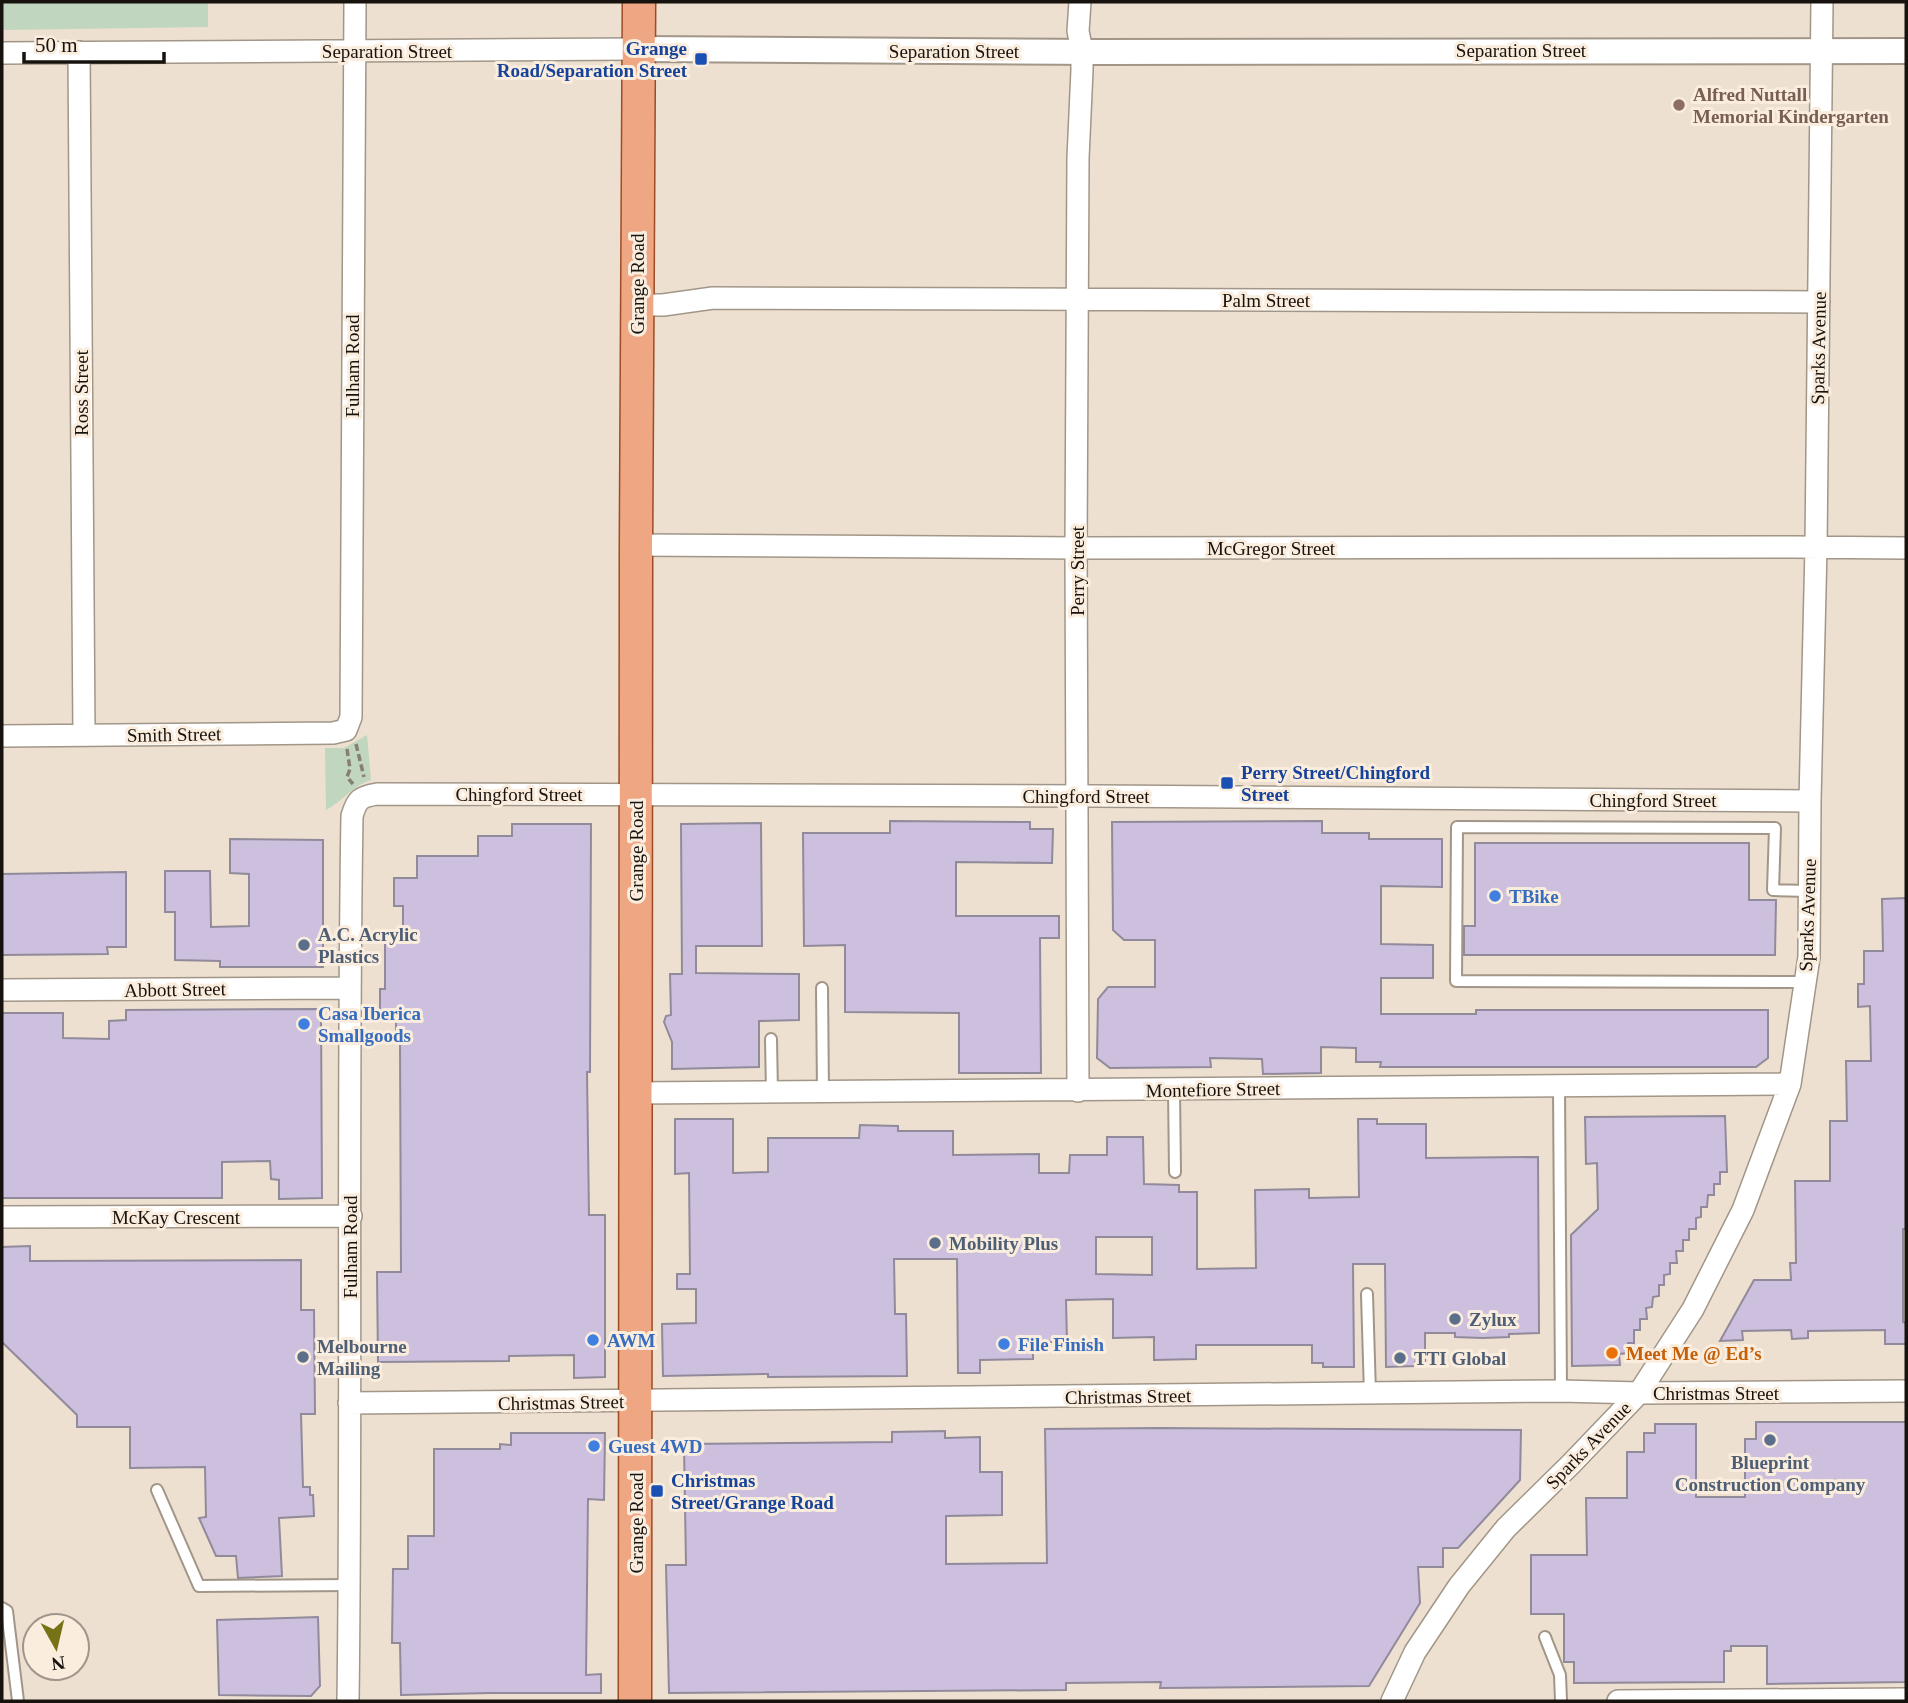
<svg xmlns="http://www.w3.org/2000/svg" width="1908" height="1703" font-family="Georgia,serif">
<rect width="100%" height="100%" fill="#ede0d1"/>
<path fill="#c0d6be" d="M2,2H208V27L2,30Z
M367,735L371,780C350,787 345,800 326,810L325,748H344Z"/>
<path fill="#cdc0de" stroke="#918a9a" stroke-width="2" fill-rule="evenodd" d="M890,821L1030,822V829H1053L1052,863L956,862V916H1059V938H1040L1041,1073H959V1013L845,1012V945L804,946L803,833H890Z
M1322,821V833H1369V839H1442V887L1381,886V944L1433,945V978H1381V1014H1476V1010H1768V1058L1756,1067H1380L1381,1062H1356V1048L1321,1047V1073L1263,1074L1262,1059L1210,1058L1211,1067L1110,1068L1097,1058L1098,999L1108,987H1155V940H1124L1113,930L1112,822Z
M761,823L762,946H696V973L799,974V1020L759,1021V1067L672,1069V1042L664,1022L666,1016L671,1015L670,974H682L681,824Z
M512,824H591L590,1072H587L589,1215H605V1377L574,1378V1355L509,1356V1361L378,1362L377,1272H401L400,1042H396V1011H380V989H385V942H403V906H394V878H417V856H478V836H512Z
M230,839L323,840V967H220V961L175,960V912H165V871H210L211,927L249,926V874L230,873Z
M1475,843H1749V900H1776L1775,955H1464V926H1475Z
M126,872V947H107L108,954L2,955V874Z
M1906,898V1229H1903V1322L1906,1323V1344H1885V1330L1808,1331V1338L1792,1339L1791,1330L1742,1331L1743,1340L1720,1341L1754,1280H1791L1790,1263H1796L1795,1181H1830V1121H1847L1846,1061H1871L1870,1006L1858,1007V984H1864V951H1883L1882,899Z
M321,1009L322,1198L279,1199V1180L271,1179L270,1161L222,1162V1198H2V1013H63V1038L109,1039V1021L126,1020V1010Z
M1725,1116L1727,1172H1720V1184H1714V1195H1708L1707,1207H1701V1217L1696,1218V1229H1689V1240H1683V1251H1676L1677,1263H1670V1274L1664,1275V1285H1659V1296L1653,1297L1652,1307L1646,1308L1647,1319H1640V1330H1634V1343H1628V1353L1619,1354L1620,1365L1572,1366L1571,1235L1598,1209L1597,1163L1586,1164L1585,1117Z
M675,1119H733V1173L768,1172V1138H859L860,1125L898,1126V1131H953V1155L1039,1154V1173H1069L1070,1155H1107V1137H1143L1144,1184L1179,1185V1192H1197V1269L1256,1268L1255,1190L1309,1189V1198L1359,1197L1358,1119H1377V1124H1426V1158L1538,1157L1539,1333L1509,1334V1337L1483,1338L1455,1337V1333H1425V1362H1415V1366L1386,1367L1385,1264H1353L1354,1367H1323V1363H1312V1345H1196V1359L1154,1360V1337L1113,1338V1299L1066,1300L1067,1342H1033V1359L980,1360V1373H958L957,1259H894L895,1314H906L907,1376L768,1377V1374L663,1376L662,1324L696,1323V1289H677V1274H690L689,1173L675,1174ZM1096,1237H1152V1275L1096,1274Z
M30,1246V1261L301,1260V1310H314L315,1414H301L303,1487H310V1495H313L314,1516L279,1518L282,1576L238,1578L236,1556H216L199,1518L206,1517L205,1467L130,1468V1427H77V1415L2,1342V1247Z
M1756,1422H1906V1682L1767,1684V1646H1731V1651H1724V1682L1574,1683V1662H1564V1614H1531V1555H1587L1586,1498H1627V1452H1644V1433H1655V1424H1696V1497H1745V1439H1756Z
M1158,1428L1521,1430L1520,1480L1458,1548H1443V1567H1418L1420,1603L1369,1686L1160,1688L1161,1682L1066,1683V1690L669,1693L666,1565H686L684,1444L892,1442V1432L945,1431V1438L980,1437V1472H1002V1515L946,1516V1564L1047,1563L1045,1429Z
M511,1433H605L604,1500L588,1499L586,1675L601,1674V1693H490L401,1695L400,1643H392L393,1569H408V1536H434V1449H500V1444L511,1445Z
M318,1617L320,1686L311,1696L219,1695L217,1620Z"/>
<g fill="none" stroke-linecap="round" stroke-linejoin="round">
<g stroke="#a19687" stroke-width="14">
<path id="service" d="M1805,982L1456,981L1457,827L1775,828L1773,890L1809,891
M822,988L823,1092
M771,1039L772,1093
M1559,1086L1561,1391
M1174,1090L1175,1172
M1367,1294L1370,1394
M157,1490L199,1586L349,1585
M2,1608L7,1611L18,1701
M1545,1637L1560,1675L1561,1701"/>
</g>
<g stroke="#a19687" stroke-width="24">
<path id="minor" d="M79,52L84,735
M2,53L639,49
M637,305H663L713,298L1819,302
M636,545L1076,548L1792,547L1906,548
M2,736L333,733L346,730L351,717L355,2
M2,990L349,988
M1078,1091L1076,548L1078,158L1082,70V51L1078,31L1080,2
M636,1093L1790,1084
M2,1217L351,1216
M349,1403L1561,1391L1639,1393L1906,1391
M348,1701C352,1406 347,1111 352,816C357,799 360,797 377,794L1096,796L1810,801
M1392,1701L1415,1652L1459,1586L1506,1528L1571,1464L1639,1393L1693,1309L1743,1210L1790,1084L1809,957L1810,801L1816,547L1822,2
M1618,1701L1906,1699"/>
</g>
<g stroke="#a19687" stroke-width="28">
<path id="tertiary" d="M639,49L1099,52L1906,51"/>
</g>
<g stroke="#9d4c24" stroke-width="35">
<path id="primary" d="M635,1701L636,545L639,2"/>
</g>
<path stroke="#887f74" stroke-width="3.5" stroke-dasharray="7 3.5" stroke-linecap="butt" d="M356,744L364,777
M347,749L350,769L347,777L353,784"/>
<use href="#service" stroke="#fff" stroke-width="10"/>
<use href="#minor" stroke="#fff" stroke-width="21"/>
<use href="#tertiary" stroke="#fff" stroke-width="24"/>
<use href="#primary" stroke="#efa683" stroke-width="32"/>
</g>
<g fill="#1a4fb4" stroke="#faedde" stroke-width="2.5">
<rect x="694" y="52" width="14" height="14" rx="3.5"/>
<rect x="1220" y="776" width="14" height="14" rx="3.5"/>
<rect x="650" y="1484" width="14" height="14" rx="3.5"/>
</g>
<circle fill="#8d6e63" stroke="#faedde" stroke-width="2.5" cx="1679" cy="105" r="7"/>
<g fill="#3f7fe0" stroke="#faedde" stroke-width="2.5">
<circle cx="1495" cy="896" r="7"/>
<circle cx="304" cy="1024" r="7"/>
<circle cx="593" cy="1340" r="7"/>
<circle cx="1004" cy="1344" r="7"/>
<circle cx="594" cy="1446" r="7"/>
</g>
<g fill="#5c6f8a" stroke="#faedde" stroke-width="2.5">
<circle cx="304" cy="945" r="7"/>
<circle cx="935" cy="1243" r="7"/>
<circle cx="1455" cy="1319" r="7"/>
<circle cx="303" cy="1357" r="7"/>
<circle cx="1400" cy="1358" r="7"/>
<circle cx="1770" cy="1440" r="7"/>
</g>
<circle fill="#e8710a" stroke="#faedde" stroke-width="2.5" cx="1612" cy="1353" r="7"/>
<g text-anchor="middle" stroke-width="6" stroke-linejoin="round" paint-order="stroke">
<g font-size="19" font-weight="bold" fill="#164399" stroke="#faedde" text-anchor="start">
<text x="687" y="55" text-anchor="end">Grange<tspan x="687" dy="22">Road/Separation Street</tspan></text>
<text x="1241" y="779">Perry Street/Chingford<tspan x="1241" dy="22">Street</tspan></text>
<text x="671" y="1487">Christmas<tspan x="671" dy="22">Street/Grange Road</tspan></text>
</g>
<g font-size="19" fill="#17120d" stroke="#faedde">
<text x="1521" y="57">Separation Street</text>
<text x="387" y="58">Separation Street</text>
<text x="954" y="58">Separation Street</text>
<text transform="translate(637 284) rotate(-90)" y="7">Grange Road</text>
<text x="1266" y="307">Palm Street</text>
<text transform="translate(1818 348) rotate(-89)" y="7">Sparks Avenue</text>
<text transform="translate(352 366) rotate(-90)" y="7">Fulham Road</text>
<text transform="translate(81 393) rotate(-90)" y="7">Ross Street</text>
<text x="1271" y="555">McGregor Street</text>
<text transform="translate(1077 571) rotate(-90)" y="7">Perry Street</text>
<text transform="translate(174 734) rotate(-1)" y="7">Smith Street</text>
<text x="519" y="801">Chingford Street</text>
<text x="1086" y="803">Chingford Street</text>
<text x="1653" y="807">Chingford Street</text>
<text transform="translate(636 851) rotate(-90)" y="7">Grange Road</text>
<text transform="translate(1807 915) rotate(-88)" y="7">Sparks Avenue</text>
<text transform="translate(175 989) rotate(-1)" y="7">Abbott Street</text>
<text transform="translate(1213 1089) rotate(-1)" y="7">Montefiore Street</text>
<text x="176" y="1224">McKay Crescent</text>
<text transform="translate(350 1247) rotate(-90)" y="7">Fulham Road</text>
<text x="1716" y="1400">Christmas Street</text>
<text transform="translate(1128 1396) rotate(-1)" y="7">Christmas Street</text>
<text transform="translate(561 1402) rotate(-1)" y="7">Christmas Street</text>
<text transform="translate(1588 1445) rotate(-46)" y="7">Sparks Avenue</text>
<text transform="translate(636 1523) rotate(-90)" y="7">Grange Road</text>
</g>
<g font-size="19" font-weight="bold" fill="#785e54" stroke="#faedde" text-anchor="start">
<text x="1693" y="101">Alfred Nuttall<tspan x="1693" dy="22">Memorial Kindergarten</tspan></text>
</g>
<g font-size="19" font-weight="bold" fill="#366cbe" stroke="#faedde" text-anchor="start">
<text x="1509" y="903">TBike</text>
<text x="318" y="1020">Casa Iberica<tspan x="318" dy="22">Smallgoods</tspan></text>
<text x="607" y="1347">AWM</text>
<text x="1018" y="1351">File Finish</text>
<text x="608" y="1453">Guest 4WD</text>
</g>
<g font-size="19" font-weight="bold" fill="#4e5e75" stroke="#faedde" text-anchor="start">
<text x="318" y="941">A.C. Acrylic<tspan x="318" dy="22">Plastics</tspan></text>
<text x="949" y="1250">Mobility Plus</text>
<text x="1469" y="1326">Zylux</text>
<text x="317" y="1353">Melbourne<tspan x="317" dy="22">Mailing</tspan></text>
<text x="1414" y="1365">TTI Global</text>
<text x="1770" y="1469" text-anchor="middle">Blueprint<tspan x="1770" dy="22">Construction Company</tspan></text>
</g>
<g font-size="19" font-weight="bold" fill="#c56008" stroke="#faedde" text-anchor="start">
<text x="1626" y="1360">Meet Me @ Ed’s</text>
</g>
</g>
<rect width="1908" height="1703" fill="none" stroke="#17120d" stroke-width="7"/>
<g transform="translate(56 1647) rotate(172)"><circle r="33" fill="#faedde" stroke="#9f958a" stroke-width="2"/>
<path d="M0-5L12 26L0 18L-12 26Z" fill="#767215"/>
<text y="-10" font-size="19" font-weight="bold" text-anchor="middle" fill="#17120d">N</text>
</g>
<path d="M24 52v10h140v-10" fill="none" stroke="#17120d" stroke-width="3.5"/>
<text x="35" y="52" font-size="21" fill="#17120d" stroke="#faedde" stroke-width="5" paint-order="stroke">50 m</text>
</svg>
